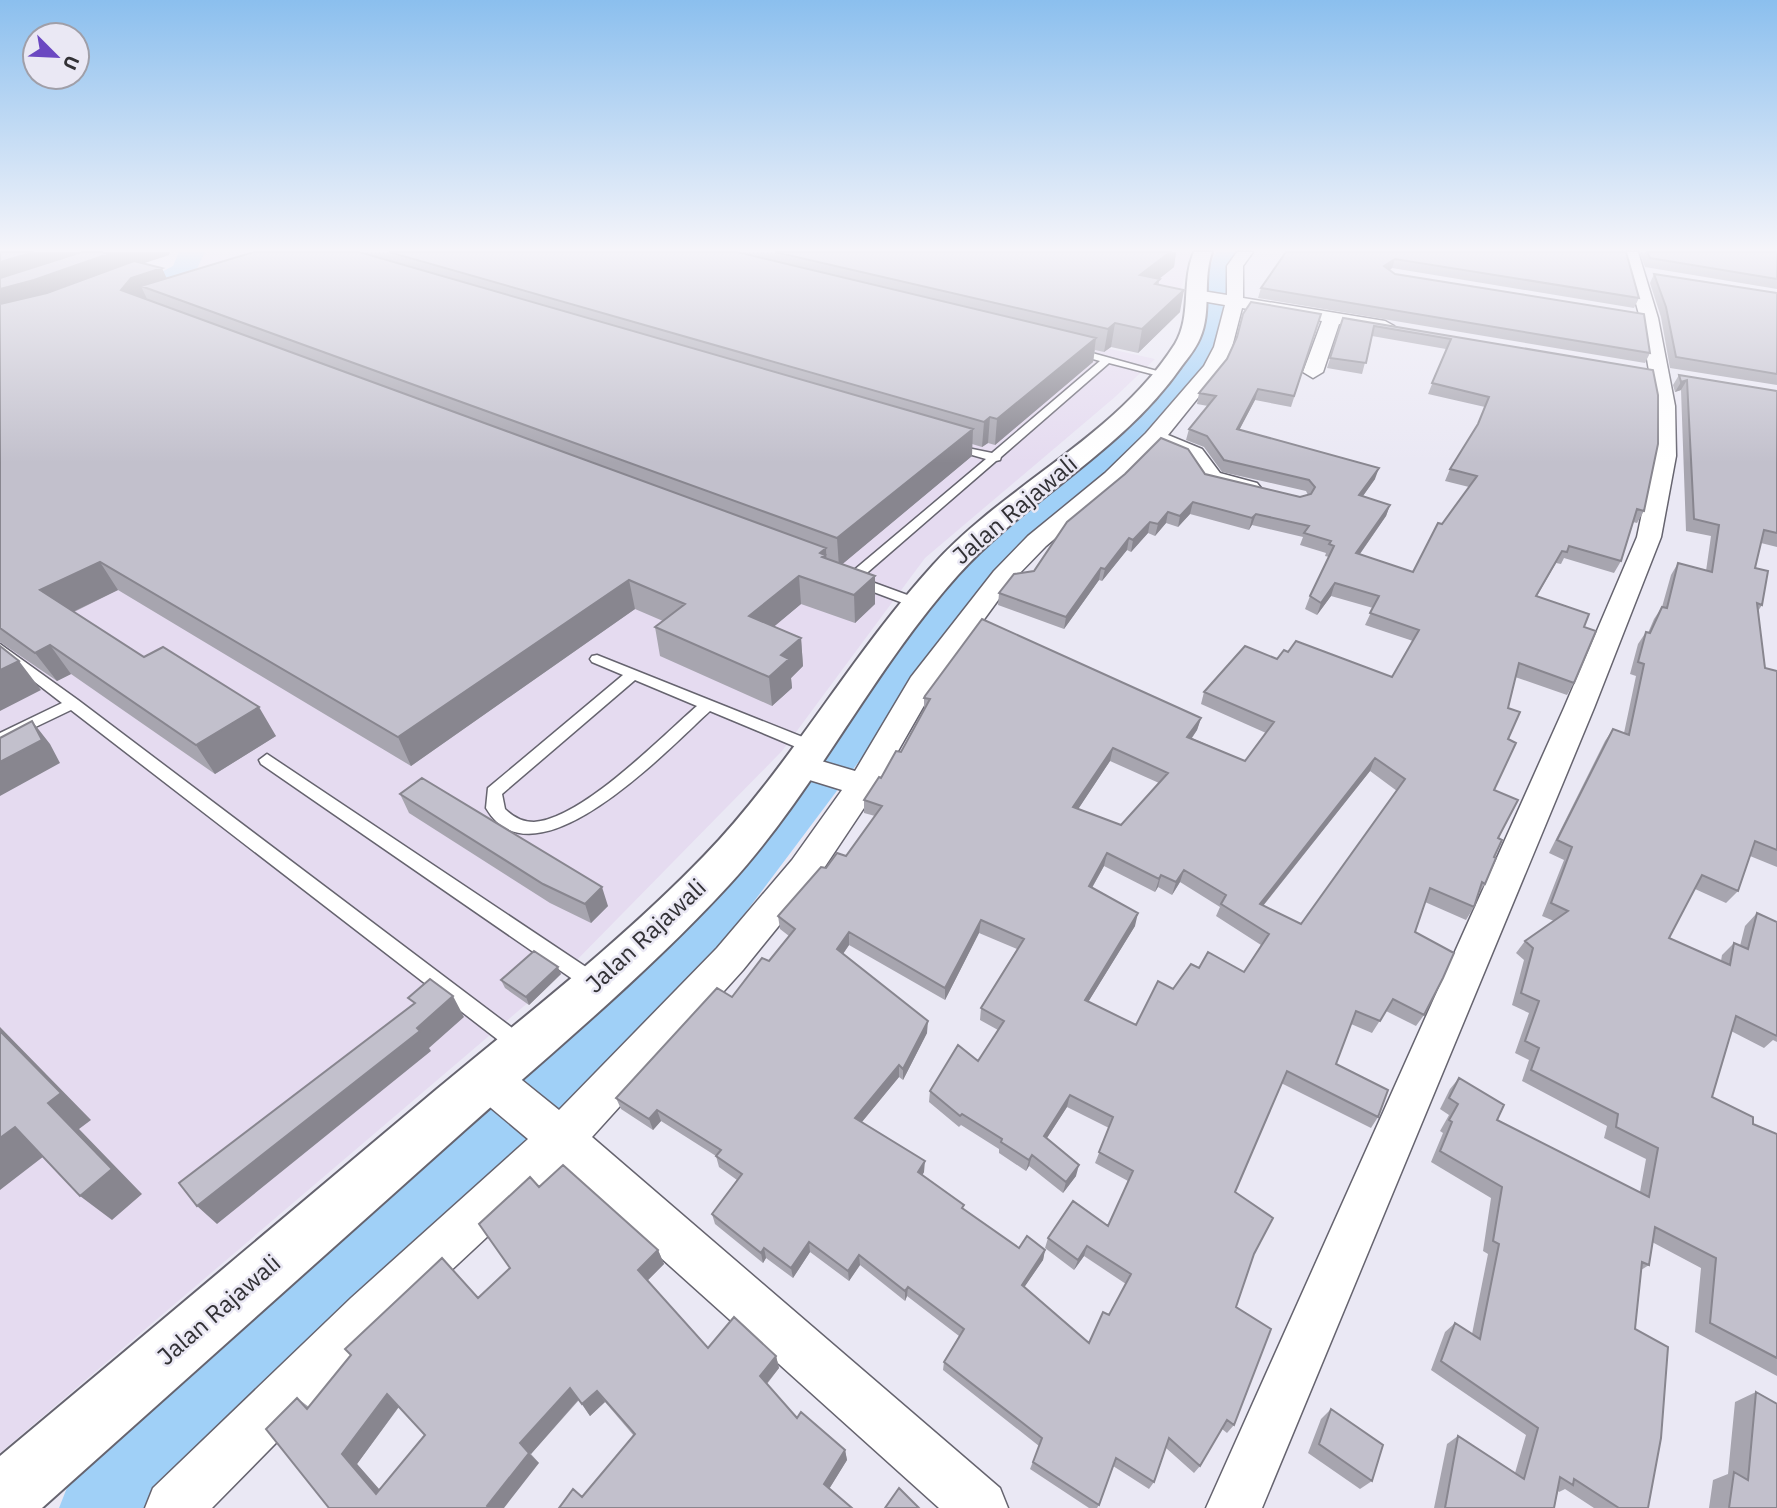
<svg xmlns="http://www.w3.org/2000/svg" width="1777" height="1508" font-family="'IBM Plex Sans',sans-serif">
<rect width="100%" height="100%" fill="#eae8f4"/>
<path fill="#e5dbf0" d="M178,252H1191L1175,311L1057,337L1155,359L1115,397L925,558L782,751L571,966L0,1453V324L75,308L177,269Z"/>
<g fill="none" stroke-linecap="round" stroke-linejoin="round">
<path fill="#a0d0f7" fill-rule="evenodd" d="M179,252H205L193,277L158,296L0,343V324L138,284L173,266Z
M1217,252H1246L1238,261L1213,346L1187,396L981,586L893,716L698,976L170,1508H59L72,1475L654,938L857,692L950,568L1162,384L1183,346L1213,258Z"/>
<g stroke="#66646f" stroke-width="3">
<path id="service" d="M1074,348L1168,374L1163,377L1109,363L1001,457L1000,460L996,461L861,578L921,600V606H911L847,582V576L986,459L948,448V444L992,453L1100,361L1071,353V349Z
M0,644L78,700L511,1027L529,1048L526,1055L519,1057L512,1055L497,1039L71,710L0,744V733L62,703L0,655Z
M597,655L820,744L822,748L820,752H808L710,711C670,747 535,892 486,808L488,788L623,675L592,662L590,659L592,656ZM635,680L697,706C661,737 582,819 534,822C522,822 513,817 505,809L502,794Z
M267,754L601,977L604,983L601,989L594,991L587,989L261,764L259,760Z"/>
</g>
<g stroke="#66646f" stroke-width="3">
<path id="minor" d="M1237,252H1253L1243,266V298L1385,321L1394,326L1385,331L1339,324L1323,372L1313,378L1303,372L1322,321L1242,308L1232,347L1222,368L1168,435L1202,449L1220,473L1257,483L1261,488L1257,493L1249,495L1203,483L1187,458L1158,446L1121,483L1046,546L1012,581L934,688L874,793L816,880L743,970L592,1137L1000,1488L1008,1508H939L561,1168L385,1332L212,1508H145L153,1488L351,1298L528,1139L472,1092L466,1078L472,1064L487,1059L502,1064L559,1110L717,948L792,860L842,790L790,774L785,766L790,758L801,755L855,771L911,677L994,571L1028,536L1105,473L1146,433L1204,366L1214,347L1225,305L1190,299L1188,295L1196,290L1227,295V266Z
M1622,252H1638L1658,318L1675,406L1676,456L1661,537L1594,708L1262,1508H1206L1564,708L1637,537L1654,456L1655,406L1640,318Z"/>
</g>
<g stroke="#66646f" stroke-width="4">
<path id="tertiary" d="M1194,252H1212C1202,280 1212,311 1200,338C1196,348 1188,358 1181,367C1122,452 1026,499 958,575C872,671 816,790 729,885C648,973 555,1050 466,1129C325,1255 183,1382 42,1508H0V1456C146,1334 291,1212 437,1089C527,1014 622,941 704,856C790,767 850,656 933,565C1006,484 1116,437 1175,344C1192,316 1181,281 1194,252Z"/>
</g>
<use href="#service" fill="#fff" fill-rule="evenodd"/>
<use href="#minor" fill="#fff" fill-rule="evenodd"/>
<use href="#tertiary" fill="#fff" fill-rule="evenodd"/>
</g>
<path fill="#a7a5af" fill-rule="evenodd" d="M0,252H170L169,255L144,263L167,279L254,252H1176L1174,267L1159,279V285L1180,312L1138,353L1111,347L1104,352L1095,350L1093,362L995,445L988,443L982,447L972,444V456L842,564L875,604L855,623L801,604L774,626L801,638L803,666L791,678L792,688L772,706L660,656L655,627L663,621L635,609L411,766L118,590L74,612L144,657L276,736L215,774L71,674L57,681L0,642Z
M1286,252H1626L1639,298L1634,308L1392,268L1390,270L1395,274L1650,353L1645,363L1258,298L1261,288Z
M1639,252H1777V289L1645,267Z
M1654,274L1777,293V385L1670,368L1661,317L1650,283Z
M1321,314L1291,407L1255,400L1239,430L1375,479L1363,496L1390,505L1386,516L1360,554L1413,572L1442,524L1469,487L1445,481L1450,469L1477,426L1485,407L1428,394L1446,349L1372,336L1362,374L1327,368L1343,318L1653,370L1644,511L1637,523L1633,522L1621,561L1614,573L1564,558L1561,564L1556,563L1537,596L1584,627L1574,683L1567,695L1515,677L1508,708V739L1494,790L1498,838L1494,857L1485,884L1479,893L1474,907L1466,920L1425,902L1415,932L1424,1015L1416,1026L1386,1011L1372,1033L1351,1024L1336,1064L1378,1117L1371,1128L1281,1083L1235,1192L1254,1254L1236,1307L1234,1425L1227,1433L1222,1429L1200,1466L1194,1473L1166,1448L1154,1482L1149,1489L1113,1466L1099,1505L1097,1508H1089L1030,1469L1039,1446L943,1370L944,1362L959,1336L907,1296L905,1301L860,1265L849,1281L810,1252L793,1278L766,1258L763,1263L715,1224L712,1214L737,1180L719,1167L716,1156L661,1121L653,1130L621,1109L616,1098L732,997L769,961L789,936L780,929L778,916L826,868L846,856L875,816L864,813V800L901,752L924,711V698L1201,718L1197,730L1192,738L1245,761L1266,733L1201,704L1204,692L1277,659L1288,652L1392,677L1413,641L1365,625L1373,608L1331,596L1317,615L1305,609L1310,596L1329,557L1325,556L1326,553L1300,545L1303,537L1252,525L1249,530L1190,514L1178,527L1166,523L1155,536L1148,533L1131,552L1127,550L1102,581L1099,580L1064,629L998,605L999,593L1034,571L1205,474L1300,497L1308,495L1306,491L1222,472L1204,447L1186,440L1189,429L1208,406L1197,404L1199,393ZM1110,761L1159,783L1121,825L1078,809ZM1370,771L1397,791L1301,924L1263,906ZM1104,866L1155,892L1158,887L1172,895L1180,882L1220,907L1216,916L1261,945L1244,972L1199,968L1173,989L1136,1025L1088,1002L1135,926L1092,888ZM979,933L1017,949L981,1008L980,1020L998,1030L978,1061L930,1091L929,1102L959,1127L961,1125L999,1149V1153L1026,1171L1029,1166L1063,1193L1076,1176L1047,1138L1067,1107L1109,1128L1095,1163L1128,1181L1108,1226L1048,1238L1045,1248L1074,1270L1084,1256L1126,1284L1109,1315L1089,1343L1024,1287L1043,1260L1045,1250L1019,1248L963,1209L922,1175L924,1172L862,1122L899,1077L903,1080L927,1033L843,954L849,945L945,1000Z
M1679,375L1777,391V547L1761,543L1755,568L1762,605L1758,611L1765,668L1777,679V867L1750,856L1738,891L1726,903L1695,889L1669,938L1721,961L1722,955L1734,943L1740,946L1745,926L1757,913L1777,922V1042L1773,1040L1764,1048L1731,1031L1712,1097L1753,1124L1777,1134V1376L1695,1332L1701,1268L1652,1242L1649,1265L1641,1270L1635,1329L1648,1508H1594L1565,1489L1559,1492L1558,1491L1554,1508H1434L1447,1444L1458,1436L1515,1473L1526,1435L1431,1370L1445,1332L1455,1323L1472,1334L1488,1254L1483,1251L1491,1198L1431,1162L1443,1133L1440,1131L1449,1115L1440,1109L1450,1089L1459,1078L1497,1120L1640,1192L1646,1159L1604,1138L1607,1126L1522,1081L1529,1060L1515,1053L1529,1013L1512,1005L1524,960L1516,953L1525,941L1554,921L1542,916L1564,860L1549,853L1605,741L1613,729L1624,733L1636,676L1630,674L1638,644L1646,632L1648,633L1654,619L1662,607L1671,575L1678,563L1706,571L1711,536L1686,531L1681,390L1675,392L1673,385Z
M400,794L608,906L591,923L550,903L409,813Z
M561,974L529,1005L505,988L501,980Z
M539,1187L658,1250L664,1264L647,1281L708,1348L776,1356L779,1368L767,1384L797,1418L845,1450L847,1460L829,1489L582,1497L634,1436L605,1402L590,1416L579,1400L531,1454L539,1463L329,1508L297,1398L309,1407L478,1298L510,1268ZM399,1407L425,1435L380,1490L357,1464Z
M1756,1392L1777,1508H1709L1713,1480L1728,1474L1735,1402Z
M1331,1409L1372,1481L1360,1489L1308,1453L1321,1419Z"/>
<path fill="#88868f" d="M0,252H170L169,255L117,272L0,316Z
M1170,252H1176L1174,267L1136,297L1140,275Z
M1395,259L1392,268L1382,275L1384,266Z
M162,268L172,290L141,286L147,299L121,290L131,278Z
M1184,290L1180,312L1138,353L1142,329Z
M1115,323L1111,347L1104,352L1108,329Z
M1096,338L1093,362L995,445L997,419Z
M1687,380L1681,390L1675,392L1681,382Z
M1258,389L1255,400L1234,440L1237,429Z
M990,417L988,443L982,447L984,422Z
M973,429L972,456L839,567L837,538Z
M1379,468L1375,479L1355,507L1359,495Z
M1193,502L1190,514L1178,527L1180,516Z
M1390,505L1386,516L1352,565L1356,553Z
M1168,512L1166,523L1155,536L1158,524Z
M1256,514L1252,525L1249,530L1252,518Z
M1150,522L1148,533L1131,552L1133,540Z
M1129,538L1127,550L1102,581L1105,569Z
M826,548L827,576L820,553Z
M100,562L118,590L60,618L40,590Z
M1101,568L1099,580L1064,629L1066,617Z
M799,576L801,604L752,645L749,616Z
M875,576V604L855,623L854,595Z
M629,580L635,609L411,766L398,737Z
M1335,583L1331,596L1317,615L1321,603Z
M801,638L803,666L791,678L792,688L772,706L769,677L781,655Z
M50,645L71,674L57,681L35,653Z
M19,661L41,690L0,711V670Z
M259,707L276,736L215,774L196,745Z
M1201,718L1197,730L1184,749L1187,737Z
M32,721L50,744L60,763L0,796V762Z
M1113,748L1110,761L1071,820L1073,807Z
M1375,758L1370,771L1254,917L1260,904Z
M1107,853L1104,866L1086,898L1089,886Z
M1184,870L1180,882L1172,895L1176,882Z
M1161,875L1158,887L1155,892L1159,879Z
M602,887L608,906L591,923L585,904Z
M1138,913L1135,926L1082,1012L1085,1000Z
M981,920L979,933L945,1000V988Z
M849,932V945L838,961L837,949Z
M558,967L561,974L529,1005L526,997Z
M453,996L464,1017L429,1048L431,1051L217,1224L197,1206L417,1028Z
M928,1021L927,1033L903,1080V1069Z
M0,1027L91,1120L79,1129L142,1194L112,1220L80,1196L48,1103L0,1031Z
M899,1065V1077L856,1129L855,1118Z
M1070,1095L1067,1107L1041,1147L1044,1136Z
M657,1110L661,1121L653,1130L649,1119Z
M15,1127L48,1153L0,1190V1138Z
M1032,1155L1029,1166L1026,1171L1029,1160Z
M925,1161L924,1172L918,1183V1172Z
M1079,1165L1076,1176L1063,1193L1066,1182Z
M809,1242L810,1252L793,1278L791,1268Z
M1087,1246L1084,1256L1074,1270L1078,1260Z
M764,1248L766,1258L763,1263L761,1253Z
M658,1250L664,1264L644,1284L638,1270Z
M1045,1250L1043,1260L1019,1295L1022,1285Z
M859,1255L860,1265L849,1281L848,1271Z
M908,1287L907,1296L905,1301V1291Z
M776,1356L779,1368L763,1388L760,1376Z
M570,1388L579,1399L531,1454L520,1443Z
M597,1391L605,1402L590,1416L582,1404Z
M387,1394L400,1405L357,1464L391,1503L376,1494L342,1454Z
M845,1450L847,1460L826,1494L824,1484Z
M529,1453L539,1463L504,1508H489L487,1506Z"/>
<path fill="#c2c0cc" stroke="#88868f" stroke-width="2" fill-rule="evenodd" d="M0,252H34L0,262Z
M82,252H103H101L108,254L34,280L0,289V278Z
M254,252H359L973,429L837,538L141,286Z
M389,252H737L1096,338L997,419L990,417L984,422Z
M775,252H1170L1140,275L1160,279L1155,284L1184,290L1142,329L1115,323L1108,329Z
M1286,252H1626L1639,298L1395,259L1384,266L1395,274L1644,314L1650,353L1261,288Z
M1647,252H1777V279L1650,258Z
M134,261L162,268L131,278L121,290L826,548L820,553L825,555L822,557L875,576L854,595L799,576L749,616L801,638L781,655L789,659L769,677L655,627L685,604L629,580L398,737L100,562L40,590L144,657L163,647L259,707L196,745L50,645L35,653L0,628V304L47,293Z
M1654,274L1777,293V374L1676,357L1666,307Z
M1251,302L1321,314L1294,396L1258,389L1237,429L1379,468L1359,495L1390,505L1356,553L1413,572L1438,523L1442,524L1477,476L1450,469L1478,424L1489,397L1432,383L1451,339L1374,326L1366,363L1330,358L1343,318L1653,370L1658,395V444L1644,511L1637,509L1621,561L1569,546L1567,552L1562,551L1536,596L1589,614L1584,627L1596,631L1574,683L1519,663L1508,708L1520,712L1508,739L1516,743L1494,790L1518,800L1498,838L1502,840L1494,857L1496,858L1485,884L1482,882L1474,907L1430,888L1415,932L1454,953L1443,978L1424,1015L1393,999L1380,1021L1356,1011L1336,1064L1388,1090L1378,1117L1287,1071L1235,1192L1273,1218L1254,1254L1236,1307L1271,1329L1234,1425L1227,1420L1200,1466L1169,1438L1154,1482L1116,1458L1099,1505L1033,1462L1042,1438L944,1362L964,1329L908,1287L905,1291L859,1255L848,1271L809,1242L791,1268L764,1248L761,1253L712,1214L742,1174L716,1156L721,1150L657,1110L649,1119L616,1098L717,988L732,997L762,958L769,961L795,929L778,916L821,867L826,868L837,853L846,856L882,806L864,800L879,777L881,778L896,751L901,752L930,699L924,698L925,696L982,619L1201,718L1187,737L1245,761L1274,722L1204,692L1245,646L1277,659L1284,650L1288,652L1296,641L1392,677L1419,630L1370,613L1379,596L1335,583L1321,603L1310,596L1334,546L1329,544L1331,541L1304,533L1309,526L1256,514L1252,518L1193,502L1180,516L1168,512L1158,524L1150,522L1133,540L1129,538L1105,569L1101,568L1066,617L999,593L1014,574L1034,571L1067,522L1125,474L1161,438L1188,449L1205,474L1300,497L1311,494L1315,487L1309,480L1224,460L1207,436L1189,429L1216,396L1199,393L1227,359L1237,337L1243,314ZM1113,748L1168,773L1121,825L1073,807ZM1375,758L1405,779L1301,924L1260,904ZM1107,853L1159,879L1161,875L1176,882L1184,870L1226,895L1221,904L1269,934L1244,972L1208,952L1199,968L1191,964L1173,989L1158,981L1136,1025L1085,1000L1138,913L1089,886ZM981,920L1024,939L981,1008L1004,1021L978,1061L958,1045L930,1091L960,1116L962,1114L1002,1139L1001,1142L1029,1160L1032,1155L1066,1182L1079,1165L1044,1136L1070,1095L1113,1117L1099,1152L1133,1171L1108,1226L1073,1201L1048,1238L1078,1260L1087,1246L1131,1274L1109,1315L1103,1312L1089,1343L1022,1285L1045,1250L1027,1236L1019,1248L962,1208L964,1205L918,1172L925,1161L855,1118L899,1065L903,1069L928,1021L837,949L849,932L945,988Z
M1679,375L1777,391V533L1764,530L1755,568L1768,571L1762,605L1757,603L1765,668L1777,671V850L1755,841L1738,891L1702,875L1669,938L1730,965L1734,943L1748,949L1757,913L1777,922V1036L1736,1016L1712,1097L1753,1117V1124L1777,1134V1358L1710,1323L1716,1258L1655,1227L1649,1265L1642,1262L1635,1329L1668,1347L1661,1438L1648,1508H1619L1574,1479L1573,1485L1560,1477L1554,1508H1445L1458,1436L1524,1479L1538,1428L1441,1361L1455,1323L1480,1339L1499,1244L1493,1241L1502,1187L1440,1151L1452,1122L1449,1120L1458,1104L1449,1098L1459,1078L1504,1105L1497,1120L1649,1197L1658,1148L1616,1127L1618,1114L1531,1070L1539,1048L1525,1041L1539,1001L1521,993L1533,948L1525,941L1568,911L1551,903L1572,847L1557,840L1613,729L1629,735L1644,664L1638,662L1646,632L1650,633L1662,607L1667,608L1678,563L1712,572L1719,525L1694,519L1687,380L1681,382Z
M0,646L19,661L0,670Z
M32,721L42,740L0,762V738Z
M422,778L602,887L585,904L543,884L400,794Z
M534,951L558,967L526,997L501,980Z
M430,979L453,996L417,1028L420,1031L197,1206L179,1183L415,1003L408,998Z
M0,1031L61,1093L48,1103L112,1169L80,1196L15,1127L0,1138Z
M563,1165L658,1250L638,1270L708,1348L734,1317L776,1356L760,1376L797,1418L801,1412L845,1450L824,1484L852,1508H559L573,1489L582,1497L635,1434L597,1391L582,1404L570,1388L520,1443L529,1453L487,1506L489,1508H329L266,1429L297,1398L307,1409L351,1355L345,1349L442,1258L478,1298L510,1268L479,1224L530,1177L539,1187ZM387,1394L425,1435L376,1494L342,1454Z
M1756,1392L1777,1404V1508H1729L1734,1472L1748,1480Z
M1331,1409L1383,1445L1372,1481L1319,1444Z
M899,1488L919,1508H885Z"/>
<linearGradient id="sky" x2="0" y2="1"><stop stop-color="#8bbfee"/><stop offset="0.54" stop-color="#f6f5fa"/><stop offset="1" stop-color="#f6f5fa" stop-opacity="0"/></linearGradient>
<rect width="1777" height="463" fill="url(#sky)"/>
<g text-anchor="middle" stroke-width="5" stroke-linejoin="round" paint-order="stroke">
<g font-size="24" fill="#323135" stroke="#eae8f4">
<text transform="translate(1015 510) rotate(-40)" y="8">Jalan Rajawali</text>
<text transform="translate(646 936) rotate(-43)" y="8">Jalan Rajawali</text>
<text transform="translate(219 1310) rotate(-41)" y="8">Jalan Rajawali</text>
</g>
</g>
<g transform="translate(56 56) rotate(114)"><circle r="33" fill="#eae8f4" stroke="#a09fa8" stroke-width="2"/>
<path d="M0-5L12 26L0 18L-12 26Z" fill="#6b48c1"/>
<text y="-10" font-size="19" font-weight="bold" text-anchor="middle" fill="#323135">U</text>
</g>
</svg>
